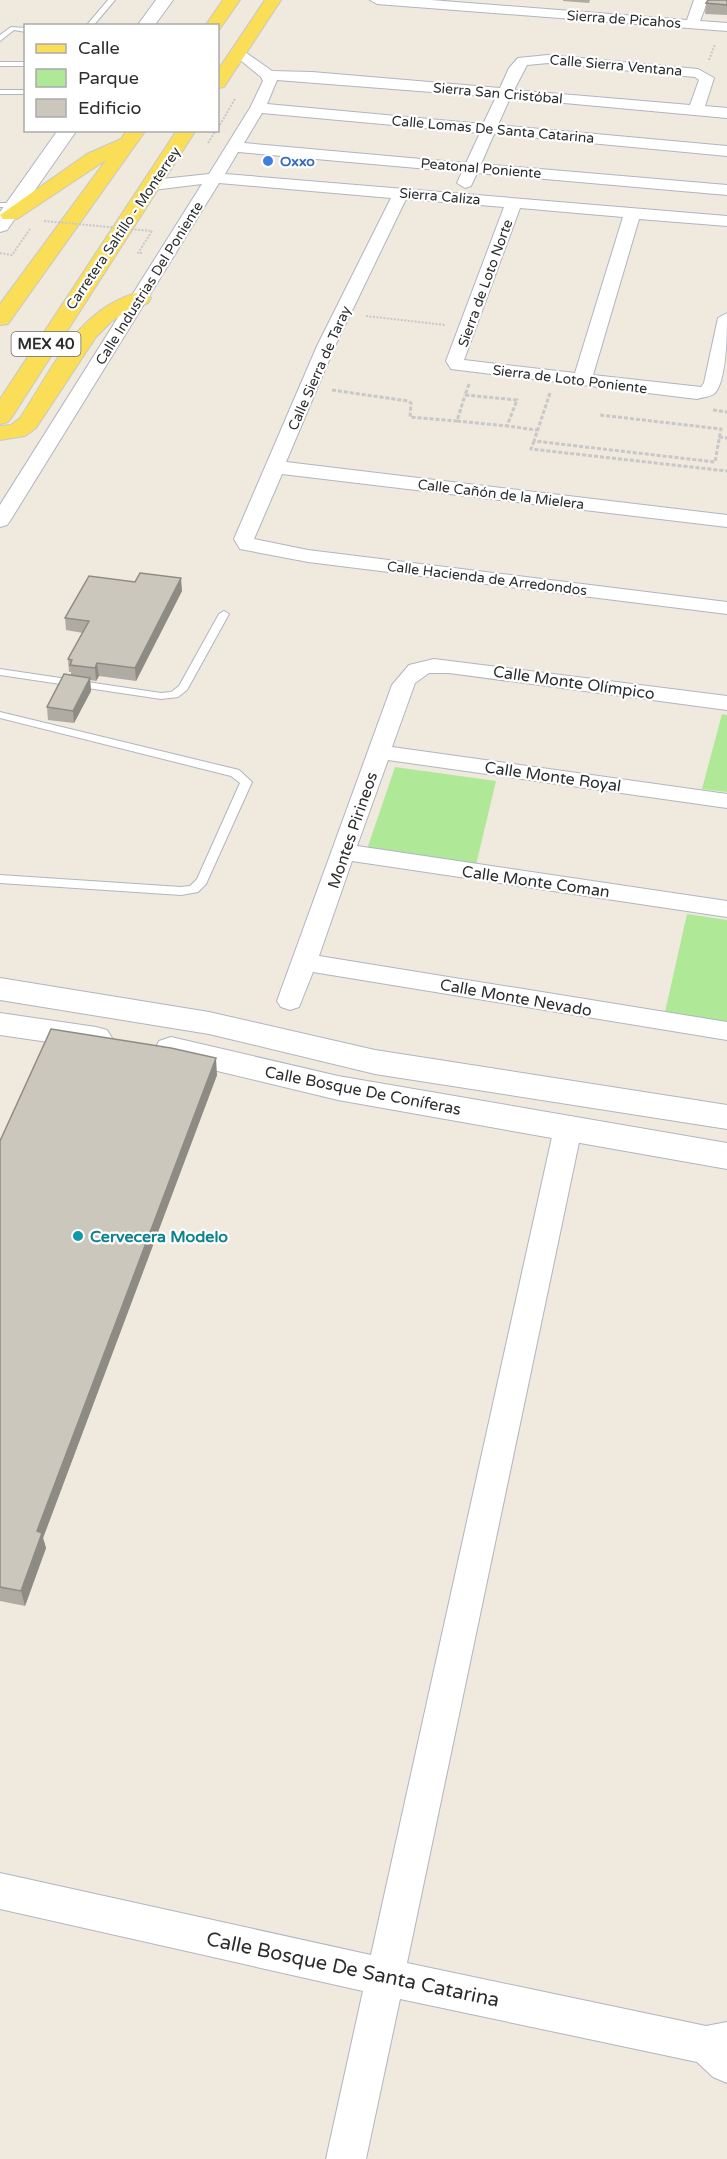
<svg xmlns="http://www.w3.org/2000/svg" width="727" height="2159" font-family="'Varela Round',sans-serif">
<rect width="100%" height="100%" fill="#efe9de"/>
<path fill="#afe998" d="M722,714L727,715V792L702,789Z
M395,767L496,781L476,865L367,849Z
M687,914L727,920V1022L665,1012Z"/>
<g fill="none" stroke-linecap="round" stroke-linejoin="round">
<g stroke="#b2b4c1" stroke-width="2">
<path id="lane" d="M108,0H115L93,26H86Z
M11,27L26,28V32L14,30L0,41V35Z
M0,62H26V66H0Z
M0,90H26V94H0Z
M0,203H17L21,205L17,207H0Z
M224,611L229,614L187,690L178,697L161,699L0,675V669L161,693L171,692L179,686L219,614Z
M0,712L239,770L252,782L206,884L198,892L181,895L0,883V875L181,887L190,886L197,879L240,783L231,776L0,718Z"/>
</g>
<g stroke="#b2b4c1" stroke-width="2">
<path id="street" d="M370,0H431L687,20L694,0H708L700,21L727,23V31L377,4Z
M238,47L272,71L312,72L500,88L509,68L518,58L548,55L698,69L714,78L705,106L727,108V118L510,98L498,125L727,146V156L494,134L481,164L727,185V195L477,173L471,186L465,188L457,183L462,172L238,152L225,174L727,216V226L639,219L593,375L701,387L704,383L718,318L727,313C727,332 727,380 715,393C711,397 703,397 697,399L451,369L446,361L504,207L406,199L335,346L286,462L727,515V527L282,474L254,539L308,550L727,602V614L308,562L240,549L234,539L317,346L391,198L219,183L10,521L7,525L0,527V505L202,184L153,190L145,185L153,180L209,174L250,108L263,81L261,77L233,54L231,51L233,48ZM548,63L695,77L699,80L690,105L514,90L527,65ZM277,80L496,97L483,124L267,104ZM262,113L480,133L466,163L244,143ZM520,208L623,217L575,373L464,360Z
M434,659L727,696V710L449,673H429L415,683L392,747L727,794V808L388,760L357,846L727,901V917L352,861L319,956L727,1022V1040L313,972L299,1007L290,1010L281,1007L277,1001L392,685L409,665Z
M568,1118L578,1121L582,1128L407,1963L706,2026L727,2022V2083L713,2077L697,2062L400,1999L366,2159H326L363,1991L0,1909V1873L371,1955L554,1128L558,1121Z"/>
</g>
<g stroke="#b2b4c1" stroke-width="2">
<path id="secondary" d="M156,0H173L154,26H137Z
M58,130H77L7,230L0,232V212Z
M0,978L209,1012L375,1050L727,1105V1129L375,1074L209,1034L0,1000Z
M0,1013L96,1027L107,1030L112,1038L107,1046L96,1049L0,1035Z
M171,1037L338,1076L727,1143V1169L338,1100L159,1057L155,1049L159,1041Z"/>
</g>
<g stroke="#c8c8c8" stroke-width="2">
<path id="primary" d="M223,0H240L219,30L218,26H205Z
M265,0H281L224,87L218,88V70Z
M127,130H146L8,324L0,325V304L106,160L17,219H3L0,215L87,154L121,139Z
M177,130H196L12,417L8,422L0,424V399Z
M140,292L148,293L151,298L148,303L128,310L111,322L96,337L36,428L25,436L0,440V426L11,425L20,418C52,370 78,307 140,292Z"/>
</g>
<path stroke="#c8c8c8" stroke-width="2" stroke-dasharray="2 1.5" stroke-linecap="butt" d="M709,60L715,44
M218,128L235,99
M208,143L216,130
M0,253L12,255L30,229
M142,253H138L152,231
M366,316L445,325"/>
<path stroke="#c8c8c8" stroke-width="3" stroke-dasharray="4 2" stroke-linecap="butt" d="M469,384L465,395L517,400L507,426L537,430
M332,390L408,401L411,403L410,417L457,421L465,395
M550,393L534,441L715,462L721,429L600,415
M713,410L727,412
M457,421L507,426
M719,437L727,438
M534,441L531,449L727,471"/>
<use href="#lane" fill="#fff" fill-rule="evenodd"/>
<use href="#street" fill="#fff" fill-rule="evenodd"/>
<use href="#secondary" fill="#fff" fill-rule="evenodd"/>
<use href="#primary" fill="#fbde58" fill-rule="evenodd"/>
<path stroke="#c8c8c8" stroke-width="2" stroke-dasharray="2 1.5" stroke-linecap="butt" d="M44,221L152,231"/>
</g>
<path fill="#afaba3" d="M563,0H590L589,3L563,1Z
M727,0V15L705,14L706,3Z
M182,591L136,681L99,676L96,681L90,680L91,691L74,723L48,720L47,707L71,675V672H69L68,659L83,633L66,630L65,618Z
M217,1075L43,1538L46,1548L25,1606L0,1601V1141Z"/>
<path fill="#8e8b84" d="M181,578L182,591L136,681L135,668Z
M97,663L99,676L96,681L95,668Z
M90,678L91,691L74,723L73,711Z
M216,1058L217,1075L43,1538L46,1548L25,1606L21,1591L37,1531Z"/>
<path fill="#cbc7bd" stroke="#8e8b84" stroke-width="1.5" d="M708,0H727V5L706,3Z
M140,573L181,578L135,668L97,663L95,668L70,665L72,660L68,659L89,621L65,618L89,576L135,582Z
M64,674L90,678L73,711L47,707Z
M51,1029L171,1048L216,1058L37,1531L42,1533L21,1591L0,1587V1141Z"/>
<circle fill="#3f7fe0" stroke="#fff" stroke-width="2" cx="268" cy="161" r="6"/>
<circle fill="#0f9aa8" stroke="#fff" stroke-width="2" cx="78" cy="1236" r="6"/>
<g text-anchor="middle" stroke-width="4.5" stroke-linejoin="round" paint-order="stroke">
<g font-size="14" fill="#2d2d2d" stroke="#fff">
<text transform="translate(624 19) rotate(4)" y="5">Sierra de Picahos</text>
<text transform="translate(616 65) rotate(5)" y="5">Calle Sierra Ventana</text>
<text transform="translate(498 93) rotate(5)" y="5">Sierra San Cristóbal</text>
<text transform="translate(493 129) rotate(5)" y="5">Calle Lomas De Santa Catarina</text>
<text transform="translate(481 168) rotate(5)" y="5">Peatonal Poniente</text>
<text transform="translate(440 196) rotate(5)" y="5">Sierra Caliza</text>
<text transform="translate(123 228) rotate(-56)" y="5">Carretera Saltillo - Monterrey</text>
<text transform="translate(149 283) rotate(-58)" y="5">Calle Industrias Del Poniente</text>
<text transform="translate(485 283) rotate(-70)" y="5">Sierra de Loto Norte</text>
<text transform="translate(319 368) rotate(-66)" y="5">Calle Sierra de Taray</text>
<text transform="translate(570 379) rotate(7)" y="5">Sierra de Loto Poniente</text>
<text transform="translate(501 494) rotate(7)" y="5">Calle Cañón de la Mielera</text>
<text transform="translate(487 578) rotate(7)" y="5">Calle Hacienda de Arredondos</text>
</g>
<g font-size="14" font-weight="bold" fill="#366cbe" stroke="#fff" text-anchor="start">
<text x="280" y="166">Oxxo</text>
</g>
<rect fill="#fff" stroke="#6c6c6c" stroke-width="1.5" x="11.5" y="332" width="69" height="24" rx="4.5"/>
<g font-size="15" font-weight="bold" fill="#2d2d2d">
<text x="46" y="349">MEX 40</text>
</g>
<g font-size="16" fill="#2d2d2d" stroke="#fff">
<text transform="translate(574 682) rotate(8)" y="6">Calle Monte Olímpico</text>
<text transform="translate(553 776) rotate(8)" y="6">Calle Monte Royal</text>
<text transform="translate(352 830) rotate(-71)" y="6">Montes Pirineos</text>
<text transform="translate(536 881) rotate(8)" y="6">Calle Monte Coman</text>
<text transform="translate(516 997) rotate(10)" y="6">Calle Monte Nevado</text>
<text transform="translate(363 1090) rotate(11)" y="6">Calle Bosque De Coníferas</text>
</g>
<g font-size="16" font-weight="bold" fill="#0d838f" stroke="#fff" text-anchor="start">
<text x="90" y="1242">Cervecera Modelo</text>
</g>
<g font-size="20" fill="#2d2d2d" stroke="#fff">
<text transform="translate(353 1969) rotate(12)" y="7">Calle Bosque De Santa Catarina</text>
</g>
</g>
<rect x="24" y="24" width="195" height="108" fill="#ffffff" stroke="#ababab" stroke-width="1.5"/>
<rect x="36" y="44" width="30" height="9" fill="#fbde58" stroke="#ababab" stroke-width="1.5"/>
<text x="78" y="54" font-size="18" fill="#2d2d2d">Calle</text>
<rect x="36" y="69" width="30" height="18" fill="#afe998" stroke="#ababab" stroke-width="1.5"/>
<text x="78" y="84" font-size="18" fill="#2d2d2d">Parque</text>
<rect x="36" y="99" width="30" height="18" fill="#cbc7bd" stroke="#ababab" stroke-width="1.5"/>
<text x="78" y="114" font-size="18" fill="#2d2d2d">Edificio</text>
</svg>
